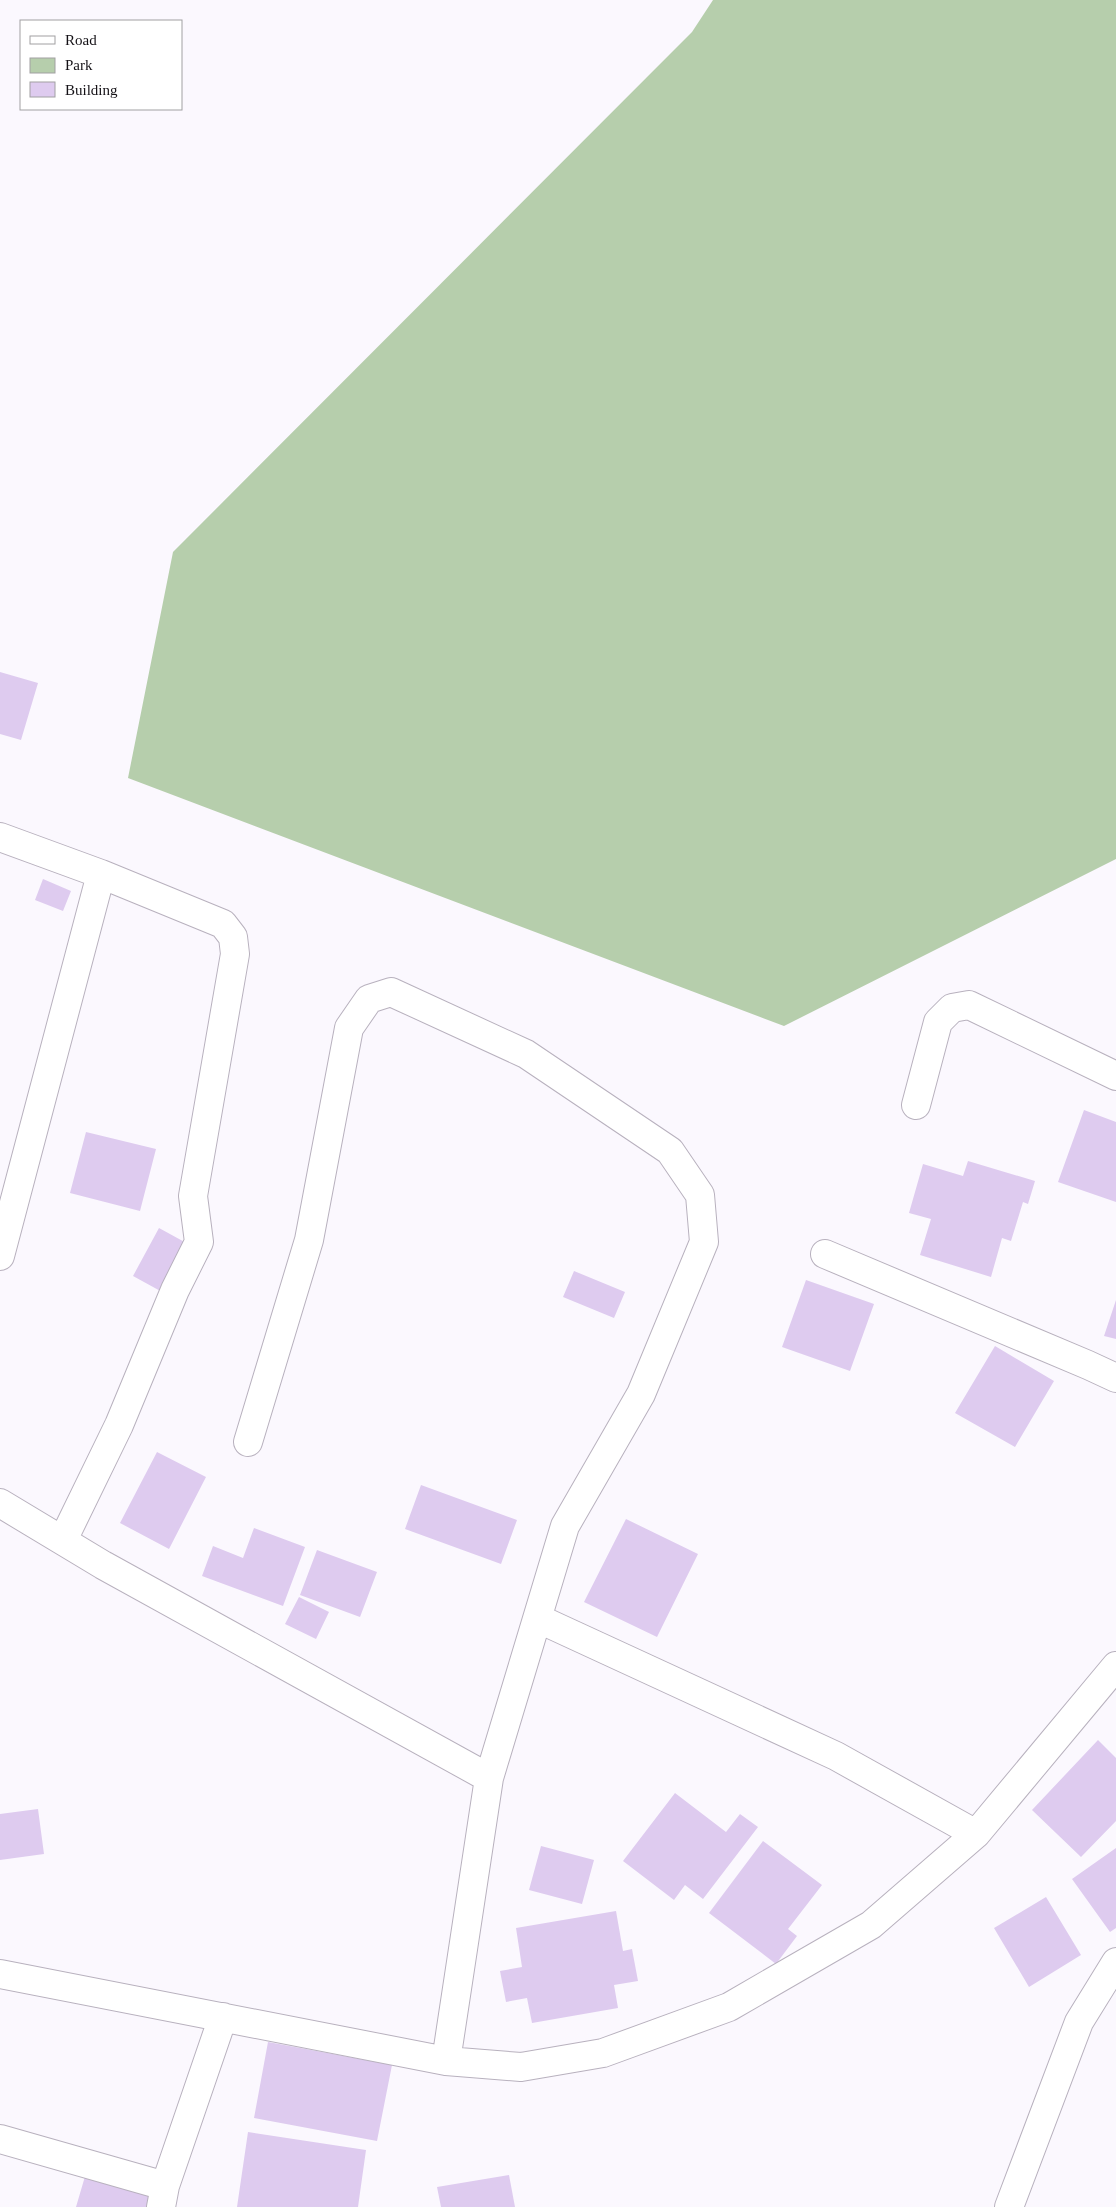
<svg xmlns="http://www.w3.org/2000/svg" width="1116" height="2207" font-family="'Times New Roman',serif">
<rect width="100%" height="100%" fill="#fbf8fe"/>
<path fill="#b6ceac" d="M713,0H1116V859L784,1026L128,778L173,552L692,32Z"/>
<path fill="#decbef" d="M0,672L38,683L21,740L0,734Z
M43,879L71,891L63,911L35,900Z
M1084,1110L1116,1122V1202L1058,1182Z
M86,1132L156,1149L140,1211L70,1193Z
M968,1161L1035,1181L1028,1204L1023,1202L1011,1241L1002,1238L991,1277L920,1255L931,1219L909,1213L923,1164L963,1176Z
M159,1228L190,1245L164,1293L133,1276Z
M574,1271L625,1292L614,1318L563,1297Z
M806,1280L874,1304L850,1371L782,1347Z
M1116,1300V1339L1104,1336Z
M995,1346L1054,1381L1015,1447L955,1413Z
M157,1452L206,1477L169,1549L120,1523Z
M421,1485L517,1520L501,1564L405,1529Z
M626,1519L698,1554L657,1637L584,1602Z
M254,1528L305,1547L283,1606L202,1576L213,1546L243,1558Z
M317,1550L377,1572L360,1617L300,1595Z
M299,1597L329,1612L316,1639L285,1624Z
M1098,1740L1116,1758V1821L1081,1857L1032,1810Z
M675,1793L726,1832L740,1814L758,1827L703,1899L685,1885L674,1900L623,1861Z
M38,1809L44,1854L0,1860V1814Z
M763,1841L822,1885L788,1929L797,1936L776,1964L709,1913Z
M541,1846L594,1860L582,1904L529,1890Z
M1116,1848V1928L1110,1932L1072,1879Z
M1046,1897L1081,1955L1029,1987L994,1928Z
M616,1911L623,1951L632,1949L638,1981L614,1985L618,2008L532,2023L527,1998L506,2002L500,1971L522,1967L516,1928Z
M268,2042L392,2065L377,2141L254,2118Z
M248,2132L366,2150L358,2207H237Z
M86,2173L151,2192L147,2207H76Z
M509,2175L515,2207H441L437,2187Z"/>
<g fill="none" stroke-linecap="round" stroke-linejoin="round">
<g stroke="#b8b1be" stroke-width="30">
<path id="street" d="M0,837L101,874L223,924L233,937L235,954L193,1196L199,1242L175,1290L119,1425L63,1540
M916,1105L938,1022L952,1008L969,1005L1116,1076
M825,1254L1088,1365L1116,1378
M0,1256L101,874
M248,1442L309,1240L349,1028L369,999L391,992L526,1054L670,1151L700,1195L704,1242L641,1394L565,1526L489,1778L446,2061
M0,1503L103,1565L489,1778
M539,1619L836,1756L976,1834
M0,1974L446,2061L521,2067L603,2053L729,2007L871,1925L976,1834L1116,1666
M0,2139L165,2186
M161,2207L165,2186L223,2017
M1009,2207L1079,2022L1116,1962"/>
</g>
<use href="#street" stroke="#fff" stroke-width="28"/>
</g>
<rect x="20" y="20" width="162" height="90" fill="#ffffff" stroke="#a1a0a2"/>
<rect x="30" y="36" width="25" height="8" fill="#ffffff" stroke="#a1a0a2"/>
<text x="65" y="45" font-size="15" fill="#141116">Road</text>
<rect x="30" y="58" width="25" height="15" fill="#b6ceac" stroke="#a1a0a2"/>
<text x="65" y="70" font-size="15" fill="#141116">Park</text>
<rect x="30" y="82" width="25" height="15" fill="#decbef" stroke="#a1a0a2"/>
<text x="65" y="95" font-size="15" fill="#141116">Building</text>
</svg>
